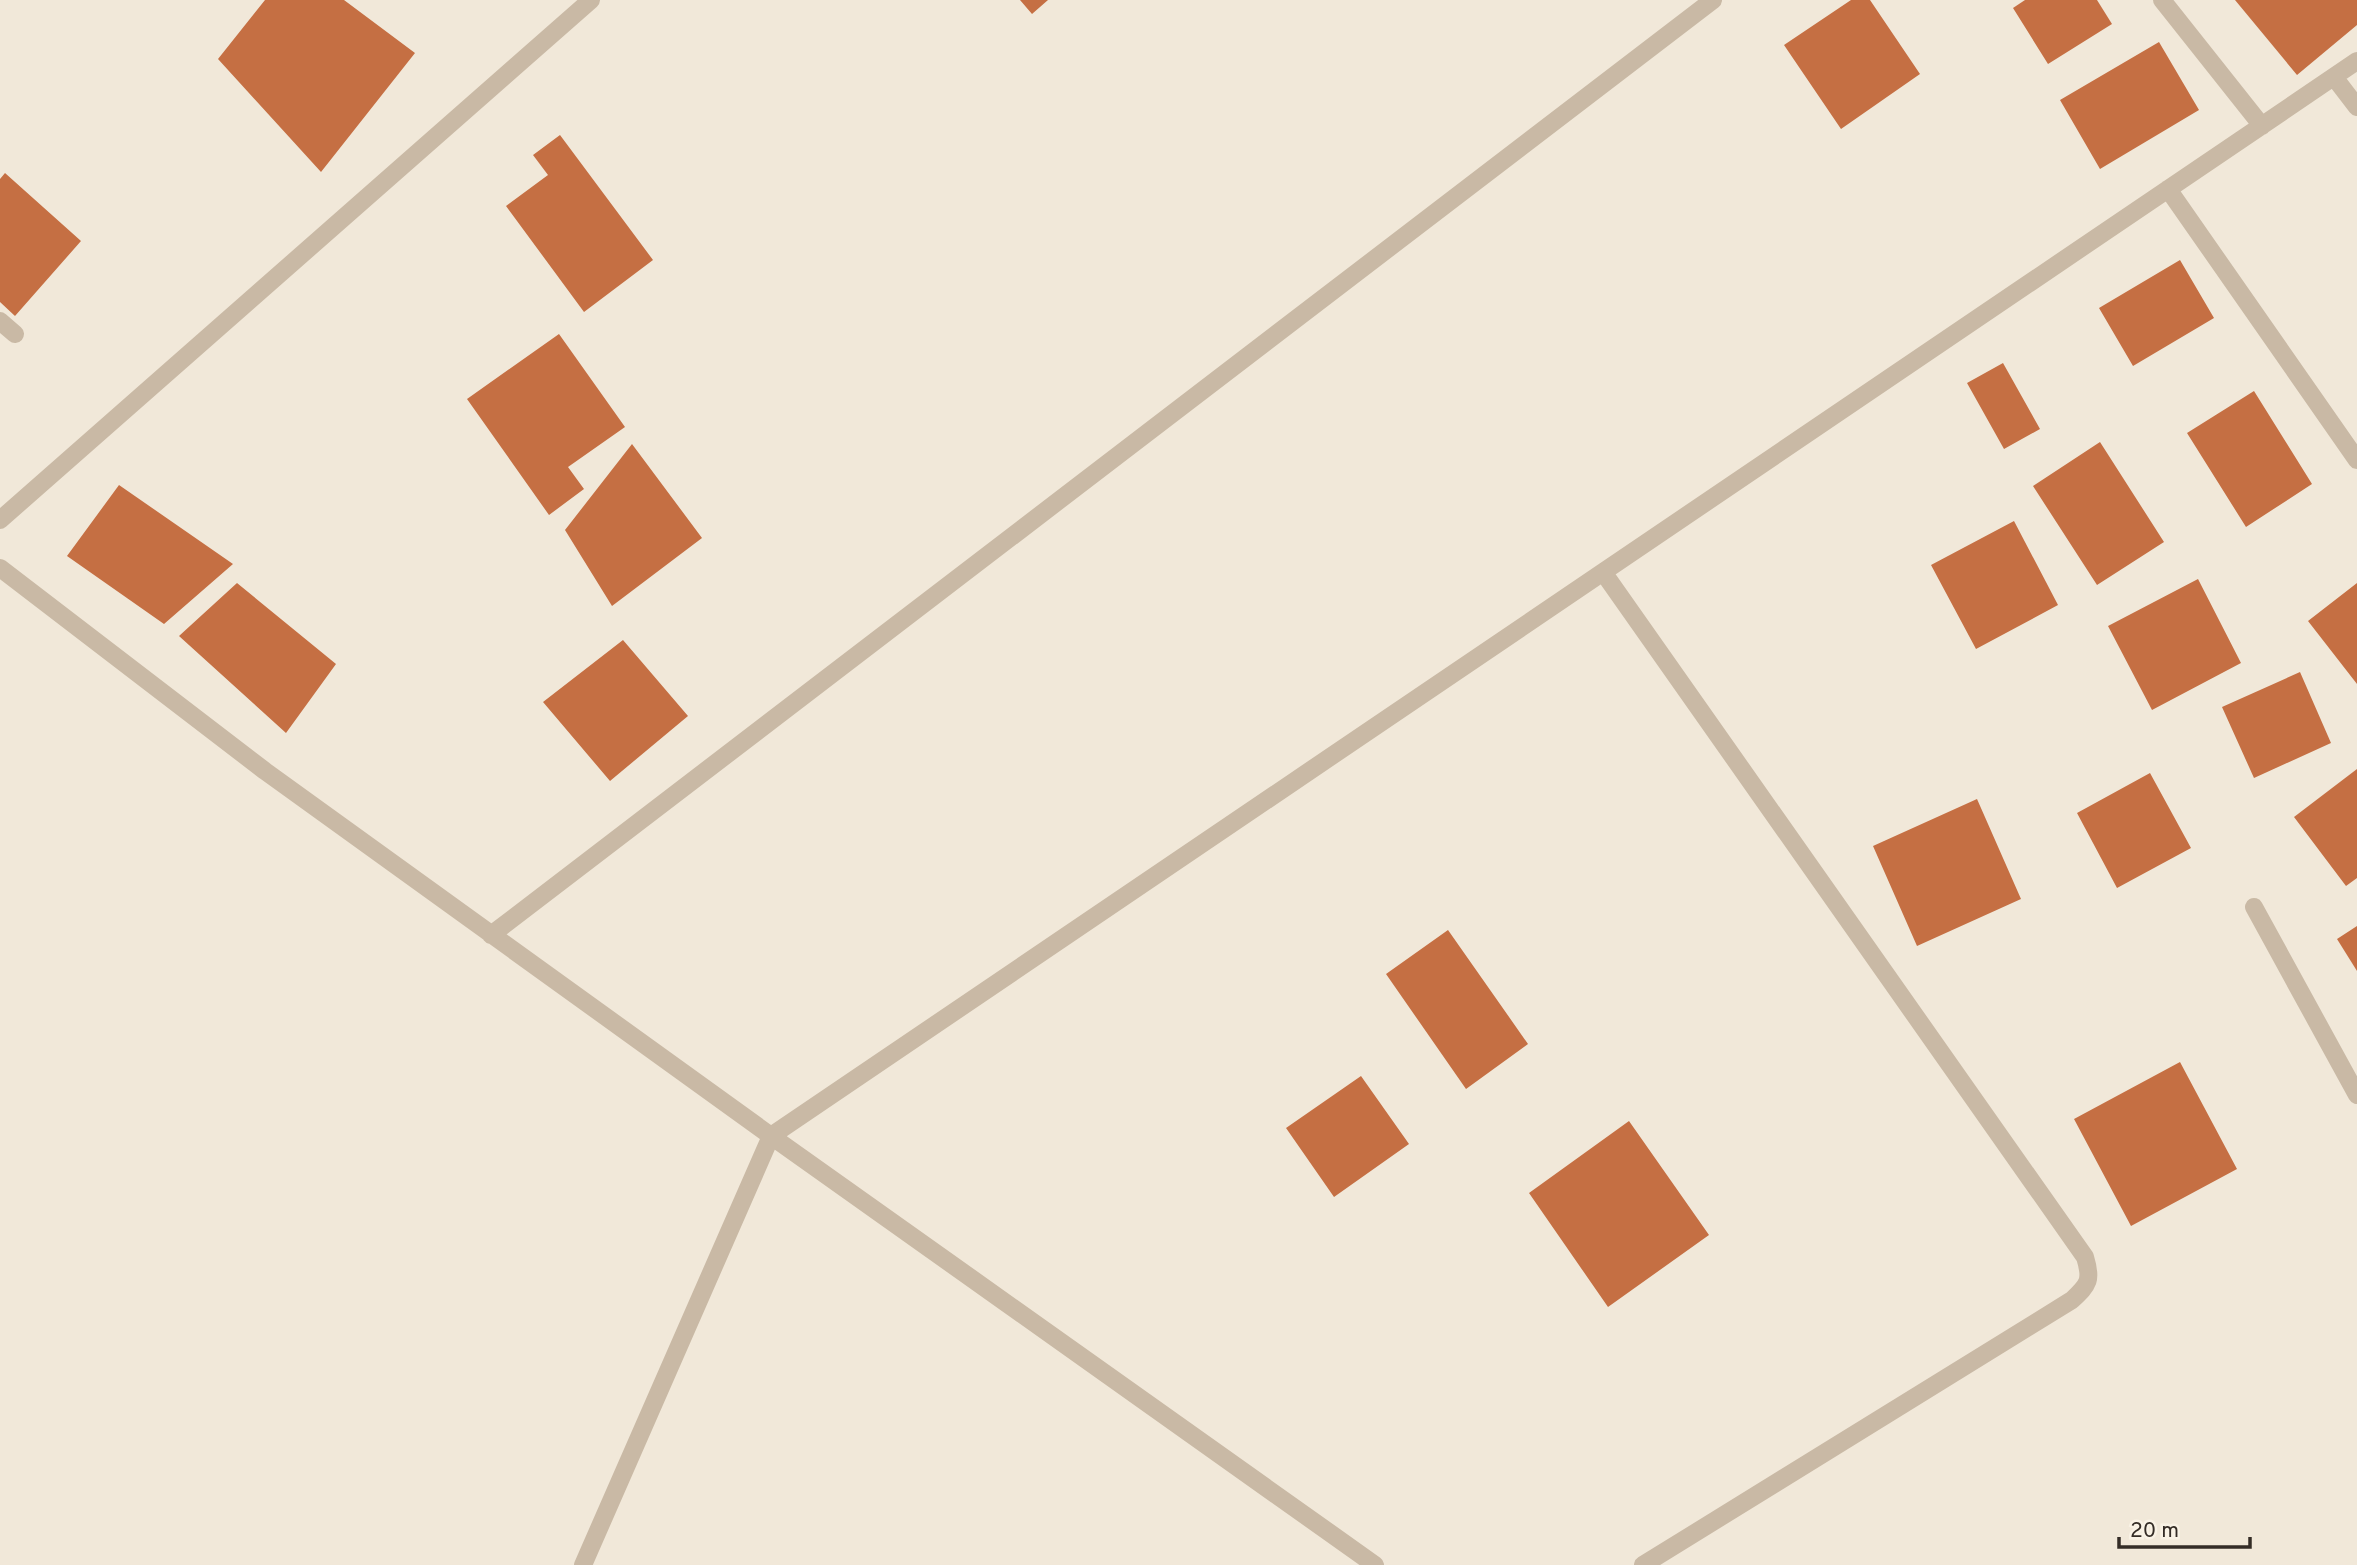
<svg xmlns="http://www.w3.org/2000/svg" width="2357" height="1565" font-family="Overpass,sans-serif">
<rect width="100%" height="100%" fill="#f1e8d9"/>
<path fill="#c56f43" d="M265,0H344L415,53L321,172L218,59Z
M1020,0H1048L1032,14Z
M1851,0H1870L1920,74L1841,129L1784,45Z
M2025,0H2097L2112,24L2048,64L2013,8Z
M2235,0H2357V25L2297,75Z
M2159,42L2199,110L2100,169L2060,100Z
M560,135L653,260L584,312L506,206L548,175L533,155Z
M5,173L81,241L15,316L0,302V179Z
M2180,260L2214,318L2133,366L2099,308Z
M559,334L625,427L568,467L584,489L549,515L467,399Z
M2003,363L2040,429L2004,449L1967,383Z
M2254,391L2312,484L2246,527L2187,433Z
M2100,442L2164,542L2097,585L2033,486Z
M632,444L702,538L612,606L565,530Z
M119,485L233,564L164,624L67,556Z
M2014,521L2058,605L1976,649L1931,565Z
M2198,579L2241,663L2152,710L2108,626Z
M237,583L336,664L286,733L179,636Z
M2357,583V684L2308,621Z
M623,640L688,716L610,781L543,702Z
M2300,672L2331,743L2254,778L2222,707Z
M2357,769V878L2346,886L2294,817Z
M2150,773L2191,848L2117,888L2077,813Z
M1977,799L2021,899L1917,946L1873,846Z
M2357,926V971L2337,939Z
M1448,930L1528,1044L1466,1089L1386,974Z
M2180,1062L2237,1169L2131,1226L2074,1119Z
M1361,1076L1409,1144L1334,1197L1286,1128Z
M1629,1121L1709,1235L1608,1307L1529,1193Z"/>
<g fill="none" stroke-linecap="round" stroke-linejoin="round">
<path stroke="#c9b9a5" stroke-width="18" d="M2162,0L2262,126
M2334,77L2357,107
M2168,189L2357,460
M0,321L15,334
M0,520L591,0
M0,568L265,771L771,1136L1375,1565
M1603,572L2085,1257C2092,1280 2089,1284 2072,1300L1643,1565
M2254,907L2357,1095
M491,935L1713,0
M583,1565L771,1136L2357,61"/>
</g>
<path d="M2119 1537v10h131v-10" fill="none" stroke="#342c26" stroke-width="3.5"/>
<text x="2130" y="1537" font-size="21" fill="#342c26" stroke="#f9f2e5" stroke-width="5" paint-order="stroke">20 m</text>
</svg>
